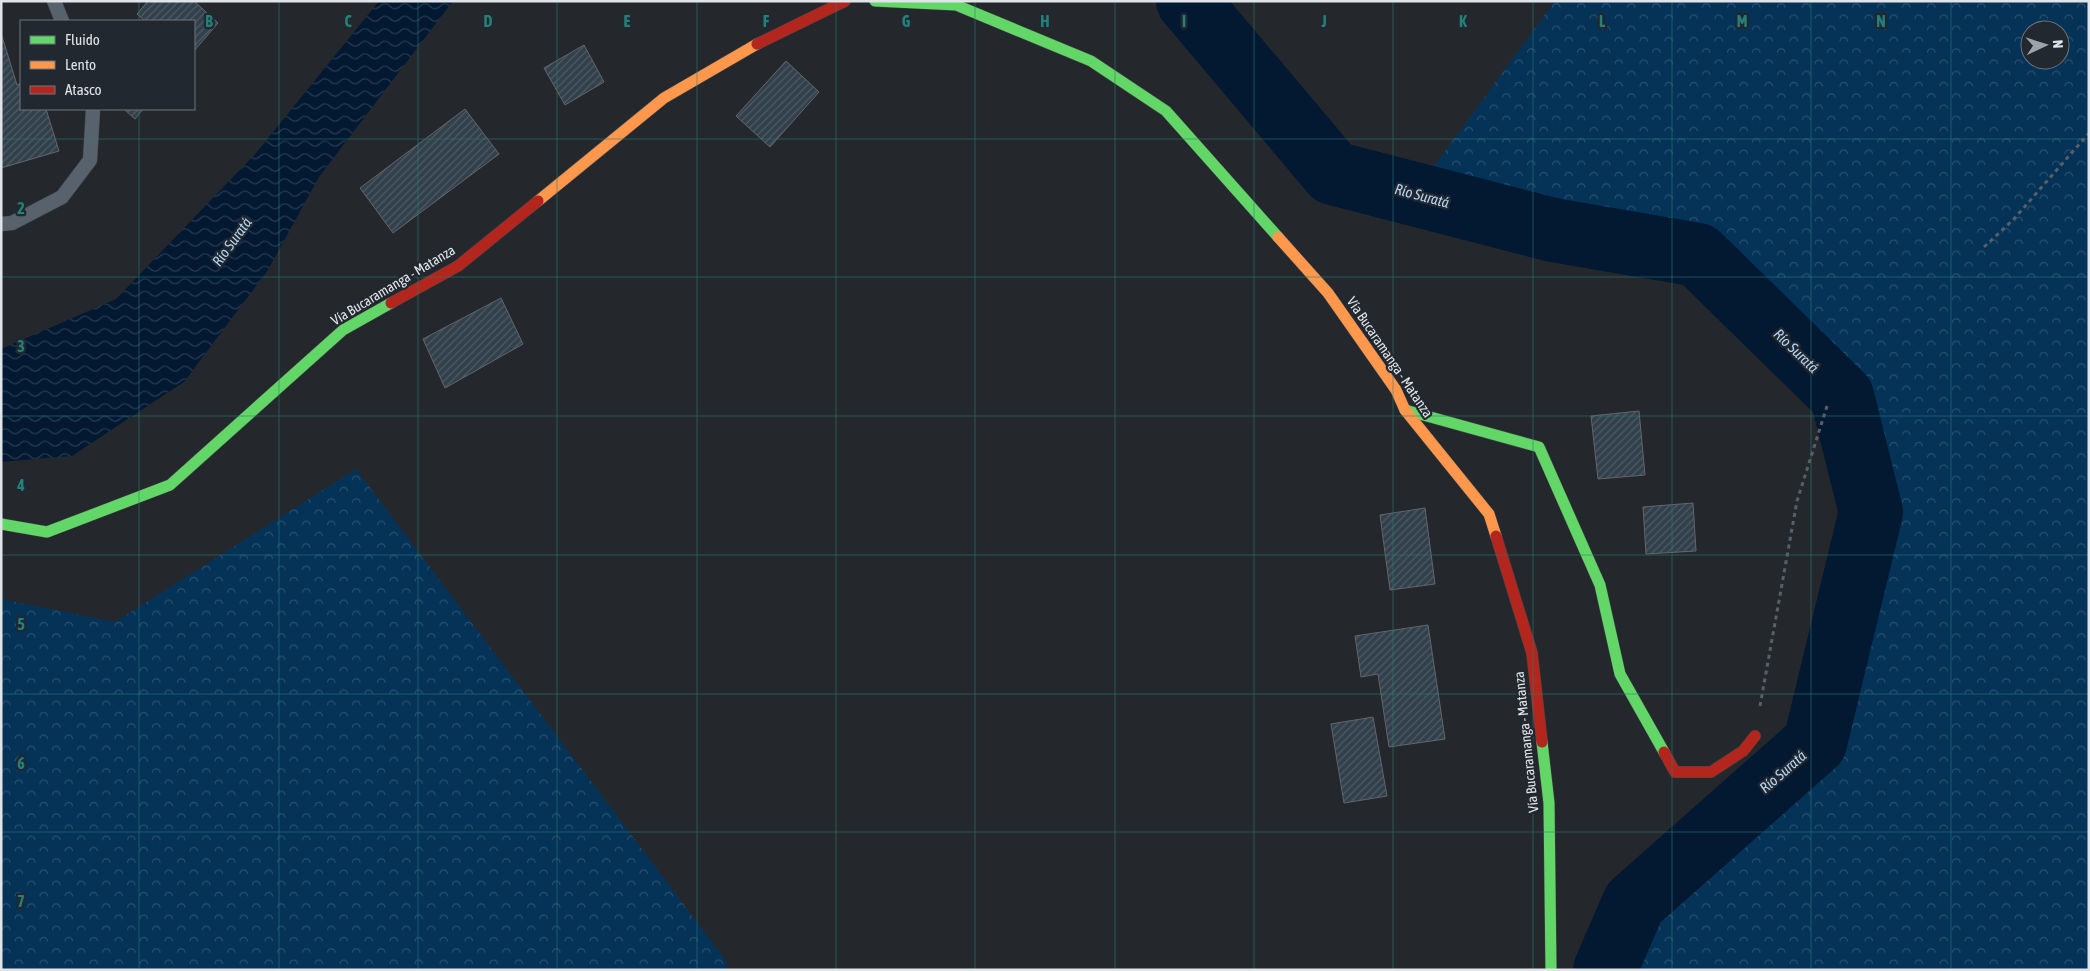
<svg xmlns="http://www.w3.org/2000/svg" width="2090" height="971" font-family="'Asap Condensed',sans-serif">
<defs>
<pattern id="forest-crowns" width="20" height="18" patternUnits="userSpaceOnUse" patternTransform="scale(1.25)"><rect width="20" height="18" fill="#053257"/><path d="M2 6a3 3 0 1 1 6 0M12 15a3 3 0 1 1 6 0" fill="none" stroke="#29506f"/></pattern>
<pattern id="water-waves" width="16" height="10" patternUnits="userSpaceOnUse" patternTransform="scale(1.25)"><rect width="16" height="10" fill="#031932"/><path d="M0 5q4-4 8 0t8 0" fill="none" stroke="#273a50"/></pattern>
<pattern id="building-hatch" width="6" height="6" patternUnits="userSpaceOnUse" patternTransform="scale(1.25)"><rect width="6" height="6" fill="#32404c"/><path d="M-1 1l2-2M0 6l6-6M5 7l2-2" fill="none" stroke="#4f5b66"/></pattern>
</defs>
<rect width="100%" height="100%" fill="#24282c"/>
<path fill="url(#forest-crowns)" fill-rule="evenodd" d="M1555,1H2089V970H1605L1634,903L1815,743L1871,512L1843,396L1698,255L1553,230L1413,195ZM2030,30H2060V60H2030Z
M356,469L727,962L726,970H1V599L115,622Z"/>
<path fill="url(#water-waves)" d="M379,1H453L319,177L268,270L184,382L72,456L1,462V349L116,299L256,153Z"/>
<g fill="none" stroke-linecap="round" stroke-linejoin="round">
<path stroke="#031932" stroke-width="64" d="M1188,1L1333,173L1553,230L1698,255L1842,396L1871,512L1815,743L1634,903L1605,970"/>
</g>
<path fill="url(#building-hatch)" stroke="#63666a" d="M148,1H194L218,23L194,51V21H145L137,14Z
M1,33L17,85L21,83V109H46L59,151L1,168Z
M584,45L604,82L565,105L544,68Z
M786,61L819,92L770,147L736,116Z
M124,109H143L135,119Z
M465,109L499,154L393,233L360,188Z
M501,298L523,344L445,388L423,339Z
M1639,411L1645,475L1598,479L1591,416Z
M1693,503L1696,551L1646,554L1643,507Z
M1425,508L1435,584L1390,590L1380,515Z
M1428,625L1445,739L1389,747L1378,674L1361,677L1355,636Z
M1373,717L1387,796L1344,803L1331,724Z"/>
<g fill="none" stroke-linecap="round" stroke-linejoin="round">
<g stroke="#43464a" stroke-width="15">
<path id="lane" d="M54,1L62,21
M1,224L12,223L62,197L90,160L93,109"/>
</g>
<g stroke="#43464a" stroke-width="12">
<path id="fast" d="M875,1L956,5L1091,61L1166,111L1278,237
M1405,410L1539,447L1600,585L1620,674L1664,752
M1,524L47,532L170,485L343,330L391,303
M1542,742L1549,803L1551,970"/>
</g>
<g stroke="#43464a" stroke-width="12">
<path id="slow" d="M538,201L664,98L757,44
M1278,237L1328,293L1396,390L1405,410L1489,514L1496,536"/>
</g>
<g stroke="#43464a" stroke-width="12">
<path id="jam" d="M757,44L845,1
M391,303L458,266L538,201
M1496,536L1532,653L1542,742
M1664,752L1675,772H1711L1743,751L1755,736"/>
</g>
<path stroke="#585f68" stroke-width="3" stroke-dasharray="4 4" stroke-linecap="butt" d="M1984,247L2013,220L2089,133
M1760,706L1797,501L1828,403"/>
<use href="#lane" stroke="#57626d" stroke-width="14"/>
<use href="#fast" stroke="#63d668" stroke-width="11"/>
<use href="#slow" stroke="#ff974d" stroke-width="11"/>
<use href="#jam" stroke="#b3261e" stroke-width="11"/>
</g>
<path fill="none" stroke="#24817a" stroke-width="1" stroke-opacity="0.55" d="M139,1V21M279,1V970M418,1V970M557,1V970M697,1V970M836,1V970M975,1V970M1115,1V970M1254,1V970M1393,1V970M1533,1V970M1672,1V970M1811,1V970M1951,1V970M139,109V970M1,139H2089M1,277H2089M1,416H2089M1,555H2089M1,694H2089M1,832H2089"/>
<g text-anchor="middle" stroke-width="4.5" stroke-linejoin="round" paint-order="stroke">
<g font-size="14" fill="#e1e5ea" stroke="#21282f">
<text transform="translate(393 285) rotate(-31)" y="5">Vía Bucaramanga - Matanza</text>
<text transform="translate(1390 357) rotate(56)" y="5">Vía Bucaramanga - Matanza</text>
<text transform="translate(1526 742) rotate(-96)" y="5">Vía Bucaramanga - Matanza</text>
</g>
<g font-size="15" font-style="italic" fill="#b4d3f3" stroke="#21282f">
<text transform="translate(1422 196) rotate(15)" y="5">Río Suratá</text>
<text transform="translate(232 242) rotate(-54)" y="5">Río Suratá</text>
<text transform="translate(1796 351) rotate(44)" y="5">Río Suratá</text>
<text transform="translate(1783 772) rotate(-41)" y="5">Río Suratá</text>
</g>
</g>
<g font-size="16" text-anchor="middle" font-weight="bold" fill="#24817a" stroke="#21282f" stroke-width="4.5" stroke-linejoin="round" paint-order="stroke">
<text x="209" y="27">B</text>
<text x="348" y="27">C</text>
<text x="488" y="27">D</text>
<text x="627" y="27">E</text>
<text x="766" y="27">F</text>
<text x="906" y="27">G</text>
<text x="1045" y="27">H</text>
<text x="1184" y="27">I</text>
<text x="1324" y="27">J</text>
<text x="1463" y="27">K</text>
<text x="1602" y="27">L</text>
<text x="1742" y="27">M</text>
<text x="1881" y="27">N</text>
<text x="21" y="214">2</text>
<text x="21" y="352">3</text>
<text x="21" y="491">4</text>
<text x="21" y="630">5</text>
<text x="21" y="769">6</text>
<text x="21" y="907">7</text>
</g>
<rect width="2090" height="971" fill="none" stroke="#e1e5ea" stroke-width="5"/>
<rect x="20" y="20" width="175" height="90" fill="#21282f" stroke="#6e747a"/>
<rect x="30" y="36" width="25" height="8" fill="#63d668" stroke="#6e747a"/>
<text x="65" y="45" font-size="15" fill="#e1e5ea">Fluido</text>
<rect x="30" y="61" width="25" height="8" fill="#ff974d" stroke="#6e747a"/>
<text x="65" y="70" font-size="15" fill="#e1e5ea">Lento</text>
<rect x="30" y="86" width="25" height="8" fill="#b3261e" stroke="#6e747a"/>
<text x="65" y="95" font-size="15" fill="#e1e5ea">Atasco</text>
<g transform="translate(2045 45) rotate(86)"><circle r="24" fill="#21282f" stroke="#6e747a"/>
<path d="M0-4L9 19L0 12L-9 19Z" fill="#9fa3a8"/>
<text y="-8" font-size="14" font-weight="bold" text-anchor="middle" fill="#e1e5ea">N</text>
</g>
</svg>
